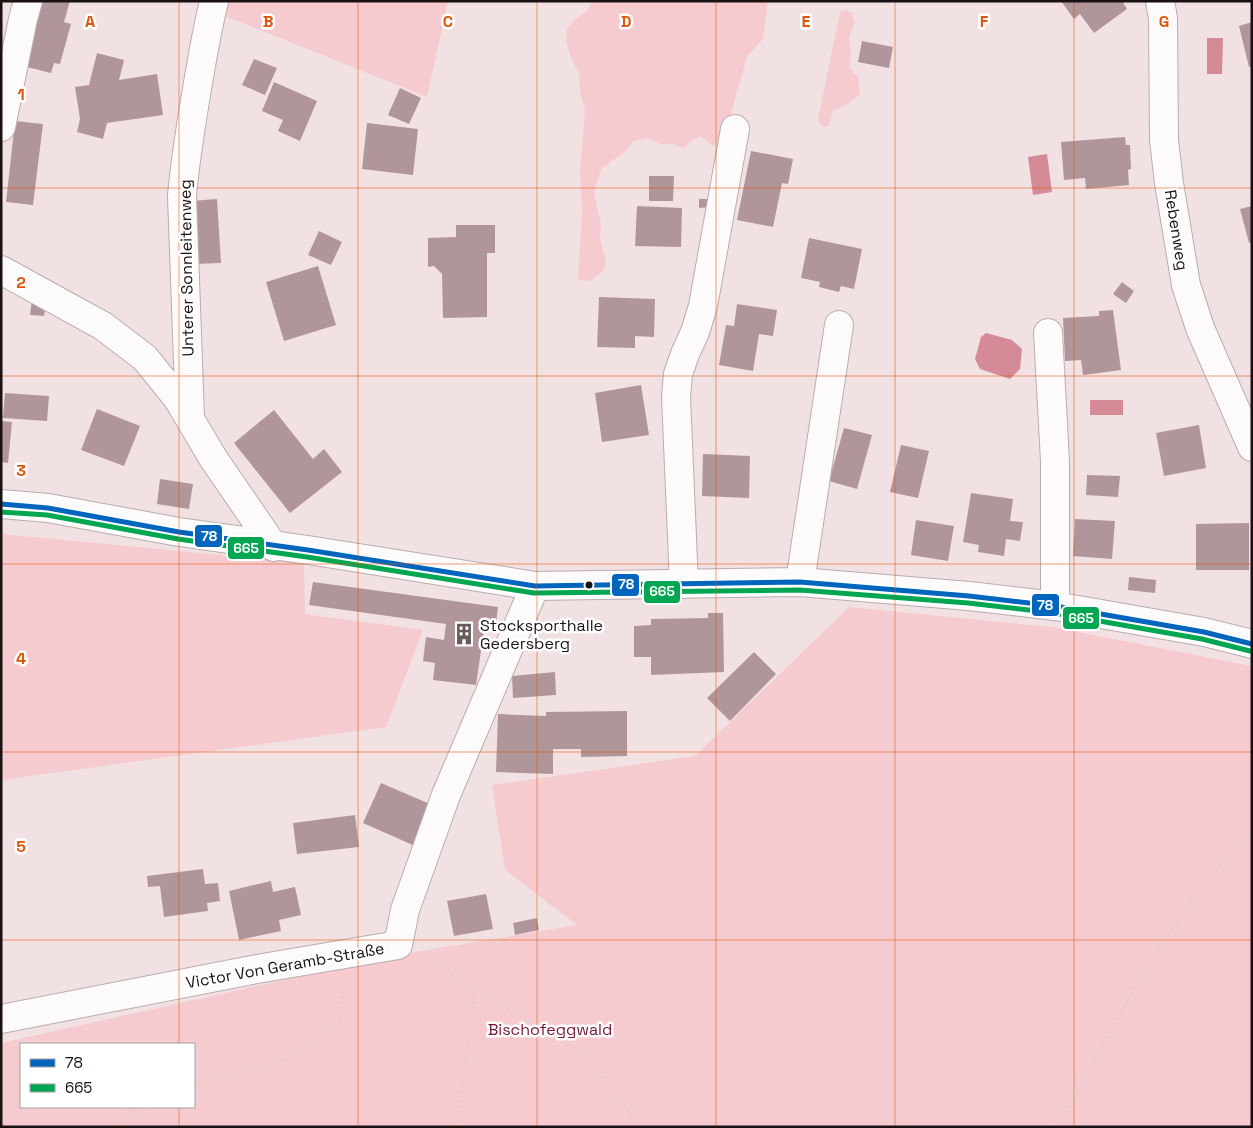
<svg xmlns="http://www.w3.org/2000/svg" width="1253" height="1128" font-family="'Space Grotesk',sans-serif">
<rect width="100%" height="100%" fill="#f2e1e3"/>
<path fill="#f5cbd0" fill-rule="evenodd" d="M220,1H448L427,97L217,13Z
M592,1H768L763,39L748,55L736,94L728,130L714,146L700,136L691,141L683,149L674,144H661L646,138L633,141L626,151L601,169L594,192L601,225L600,238L606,263L603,271L591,281L578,280L582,212L580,172L585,110L580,91L579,73L571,58L566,41L567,29L574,20L587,11Z
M846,10L852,13L855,23L849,37L851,56L849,67L858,77L860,94L848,104L833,111L830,122L827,127L822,126L818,119L840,12Z
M1,534L304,563L305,614L423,630L386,727L1,780Z
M849,607L1052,627L1252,666V1127H1V1043L391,956L577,925L505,870L492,785L695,756ZM21,1044H194V1107H21Z"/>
<path fill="#d48a97" d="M1207,38H1223L1222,74H1207Z
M1047,154L1052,192L1033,195L1028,157Z
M986,333L1012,340L1022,349L1020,369L1010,379L980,369L975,359L981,337Z
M1090,400H1123V415H1090Z"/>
<path fill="#b0969b" d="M40,1H70L64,22L71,24L60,64L54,63L51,73L23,66Z
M1061,1H1122L1127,9L1094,33L1080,14L1074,19Z
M1252,22V67H1249L1239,26Z
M862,41L893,47L889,68L858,62Z
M97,53L124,60L119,80L157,74L163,115L107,123L103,139L77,132L80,119L75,87L89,85Z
M254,59L277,68L265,95L242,85Z
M274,82L317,101L300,141L278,131L283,120L262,111Z
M400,88L421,98L409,124L388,115Z
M15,121L43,124L33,205L6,202Z
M367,123L418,129L413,175L362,169Z
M1125,137L1126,145H1130L1131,169L1128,170L1129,185L1086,189L1085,178L1064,180L1061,142Z
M751,151L793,159L788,184L782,183L773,227L737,220Z
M649,176H674L673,201H649Z
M217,199L221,263L194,264L191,201Z
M699,199H712V207L699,208Z
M637,206L682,208L681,247L635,246Z
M1252,206V242L1249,243L1240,209Z
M456,225H495V253H487V317L443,318L442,274L434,266L428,267V238L456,237Z
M319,231L342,242L331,265L308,255Z
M809,238L862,249L854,289L841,286L839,292L819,287L820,282L801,278Z
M318,266L336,325L284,341L266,282Z
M1122,282L1134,291L1126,303L1113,294Z
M599,297L655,299L654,337L635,336V348L597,347Z
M32,299L46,300L44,316L30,315Z
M737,304L777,310L773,336L759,334L753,371L719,365L726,325L734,326Z
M1113,310L1121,370L1083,375L1081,360L1065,361L1063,318L1099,316V311Z
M641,385L649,435L602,442L595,393Z
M5,393L49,396L47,421L3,418Z
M97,409L140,426L124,466L81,450Z
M274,410L313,459L324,449L342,472L290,513L234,443Z
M1,421L12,422L8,463L1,462Z
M1199,425L1206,468L1164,476L1156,433Z
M844,428L872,435L857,489L829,481Z
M901,445L929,451L918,498L890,492Z
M703,454L750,456L749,498L702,496Z
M1087,475L1120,476L1118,497L1086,495Z
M160,479L193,484L189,509L157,504Z
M971,493L1013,499L1010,521L1023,522L1020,541L1006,539L1004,556L978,552L979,545L963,542Z
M1075,519L1115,521L1112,559L1073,556Z
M916,520L954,526L948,561L911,555Z
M1249,523V570H1196V524Z
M1129,577L1156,580L1155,593L1128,590Z
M313,582L498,607L495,631L484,630L476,685L433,680L435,663L423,661L426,637L444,640L446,624L309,605Z
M708,613H723L724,672L651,675V657H634V626L651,625V619L708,618Z
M754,652L776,674L730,721L707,698Z
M555,672L556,695L513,698L512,676Z
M627,711V756L581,757V749H553V774L496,772L498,714L546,716V712Z
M381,783L432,805L415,846L363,823Z
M355,815L359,847L297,854L293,823Z
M203,869L205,884L218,883L220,901L207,903L208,911L164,917L160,886L148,887L147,876Z
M271,881L273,892L295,887L301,915L279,920L281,931L239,940L229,891Z
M486,894L493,929L454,936L447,901Z
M537,918L539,930L515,935L513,923Z"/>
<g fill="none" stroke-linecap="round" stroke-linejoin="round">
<g stroke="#baadae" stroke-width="30">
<path id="minor" d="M1160,1L1163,18L1164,140L1169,183L1186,285L1200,328L1252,447
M1,127L23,19L28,1
M1,270L103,326L145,358L178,399L213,458L274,547
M1048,333L1055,461V606
M190,417L182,196C185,160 191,125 197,89C202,59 207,30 214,1
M1,504L48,508L179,532L308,550L535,586L800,582L969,596L1055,606L1204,632L1252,644
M800,582L839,325
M684,584L676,397L678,374L685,354L695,332L703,306L735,129
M1,1019L257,969L398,945L405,910L446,795L535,586"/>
</g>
<path stroke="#d2cdce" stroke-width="3" stroke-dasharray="1 4" stroke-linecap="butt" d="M423,955L474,989L592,1059L628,1110L635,1127
M194,1084L294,1056L340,1021L344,982
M123,1127L139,1107
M458,1127L474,989
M1054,1127L1065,1114C1121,1017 1167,910 1252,833"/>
<use href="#minor" stroke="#fdfafb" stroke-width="28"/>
<g stroke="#fff" stroke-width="9">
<path id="bus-1" d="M1,504L48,508L179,532L308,550L535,586L800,582L969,596L1055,606L1204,632L1252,644"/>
</g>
<g stroke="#fff" stroke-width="9">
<path id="bus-2" d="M1,512L47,515L178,539L307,557L534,593L800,590L968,603L1054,613L1202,639L1250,651"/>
</g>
<use href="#bus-1" stroke="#0065bd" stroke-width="5"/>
<use href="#bus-2" stroke="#00a651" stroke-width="5"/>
</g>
<path fill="none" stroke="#de550c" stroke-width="1" stroke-opacity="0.55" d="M179,1V1044M358,1V1127M537,1V1127M716,1V1127M895,1V1127M1074,1V1127M1,188H1252M1,376H1252M1,564H1252M1,752H1252M1,940H1252M179,1107V1127"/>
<defs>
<g id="building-bare" transform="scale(1.725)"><path d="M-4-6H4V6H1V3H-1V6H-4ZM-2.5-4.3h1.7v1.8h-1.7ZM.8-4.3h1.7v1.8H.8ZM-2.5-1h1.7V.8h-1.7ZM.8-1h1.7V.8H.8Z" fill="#665a5b" stroke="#fff" stroke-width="2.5" paint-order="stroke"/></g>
</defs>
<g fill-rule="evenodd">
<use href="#building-bare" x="464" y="634"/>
</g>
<circle fill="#1b1112" stroke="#fff" stroke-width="2" cx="589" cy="585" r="4.5"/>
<g text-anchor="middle" stroke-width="5" stroke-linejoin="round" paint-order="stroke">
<g font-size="16" fill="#1b1112" stroke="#fff">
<text transform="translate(1177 230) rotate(81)" y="6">Rebenweg</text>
<text transform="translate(186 268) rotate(-91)" y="6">Unterer Sonnleitenweg</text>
<text transform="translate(285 965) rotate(-10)" y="6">Victor Von Geramb-Straße</text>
</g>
<g font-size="16" fill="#1b1112" stroke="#fff" text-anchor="start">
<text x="480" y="631">Stocksporthalle<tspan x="480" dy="18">Gedersberg</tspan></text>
</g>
<g font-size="16" fill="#731831" stroke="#fff">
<text x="550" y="1035">Bischofeggwald</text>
</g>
</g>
<g font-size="16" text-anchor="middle" font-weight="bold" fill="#de550c" stroke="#fff" stroke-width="5" stroke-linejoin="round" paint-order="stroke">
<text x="90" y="27">A</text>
<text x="268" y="27">B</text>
<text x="448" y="27">C</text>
<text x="626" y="27">D</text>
<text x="806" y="27">E</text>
<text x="984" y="27">F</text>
<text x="1164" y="27">G</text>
<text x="21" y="100">1</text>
<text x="21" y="288">2</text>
<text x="21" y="476">3</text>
<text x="21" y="664">4</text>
<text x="21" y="852">5</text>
</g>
<g stroke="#fff" stroke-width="2">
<rect x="194" y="524" width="29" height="24" rx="5" fill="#0065bd"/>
<rect x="227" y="536" width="38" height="24" rx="5" fill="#00a651"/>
<rect x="611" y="573" width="29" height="24" rx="5" fill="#0065bd"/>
<rect x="643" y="580" width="38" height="24" rx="5" fill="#00a651"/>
<rect x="1031" y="593" width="29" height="24" rx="5" fill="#0065bd"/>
<rect x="1062" y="606" width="38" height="24" rx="5" fill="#00a651"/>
</g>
<g font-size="14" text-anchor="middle" font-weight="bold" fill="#fff">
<text x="209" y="541">78</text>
<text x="246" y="553">665</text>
<text x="626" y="589">78</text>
<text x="662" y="596">665</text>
<text x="1045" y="610">78</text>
<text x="1081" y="623">665</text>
</g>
<rect width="1253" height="1128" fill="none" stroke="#1b1112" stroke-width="5"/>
<rect x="20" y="1043" width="175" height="65" fill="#ffffff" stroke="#a4a0a0"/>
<rect x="30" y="1059" width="25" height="8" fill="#0065bd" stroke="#a4a0a0"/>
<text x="65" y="1068" font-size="15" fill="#1b1112">78</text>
<rect x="30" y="1084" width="25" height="8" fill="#00a651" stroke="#a4a0a0"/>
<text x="65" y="1093" font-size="15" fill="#1b1112">665</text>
</svg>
